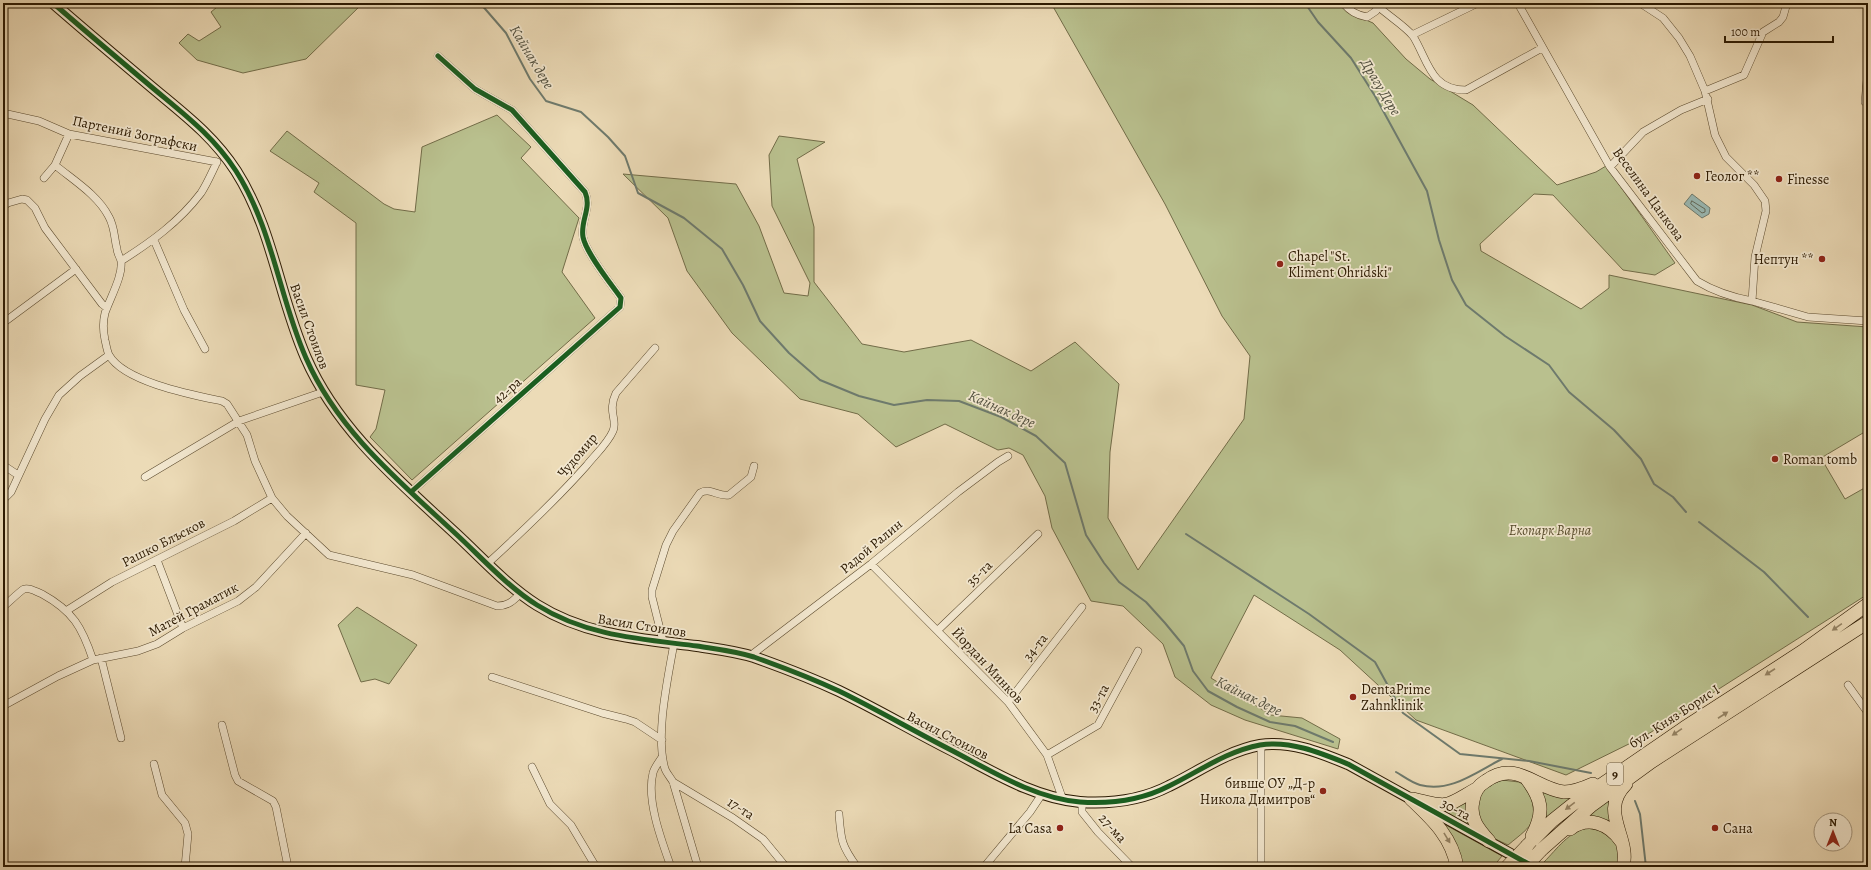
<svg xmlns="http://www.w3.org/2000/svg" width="1871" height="870" font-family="Alegreya,serif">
<rect width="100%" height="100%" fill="#ecdbb7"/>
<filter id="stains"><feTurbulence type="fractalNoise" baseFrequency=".005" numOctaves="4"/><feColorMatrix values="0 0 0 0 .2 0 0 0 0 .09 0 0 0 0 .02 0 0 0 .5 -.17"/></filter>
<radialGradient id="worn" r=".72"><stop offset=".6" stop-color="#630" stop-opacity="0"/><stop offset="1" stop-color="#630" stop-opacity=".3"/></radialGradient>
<path fill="#b9c08e" stroke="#726c48" d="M222,3H363L306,59L243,73L197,60L179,43L188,34L199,41L221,27L211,12Z
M1051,3H1339L1352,14L1373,23L1406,59L1430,79L1473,105L1557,185L1596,172L1606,166L1675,263L1655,275L1623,270L1553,195L1534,194L1480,244L1481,251L1581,309L1609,288V275L1752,305L1797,322L1868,327V430L1821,458L1845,499L1868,486V594L1645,736L1566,775L1416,720L1340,650L1254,595L1211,678L1271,715L1302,718L1340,739L1338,749L1245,720L1211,705L1175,677L1163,644L1123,606L1091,601L1052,528L1045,496L1023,455L1009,448L998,450L945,424L896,447L858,414L800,399L732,333L687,271L668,218L623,174L736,184L759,226L784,293L808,296L810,283L772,206L769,155L779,136L825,142L797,159L814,227V282L862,344L904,352L971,340L1031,371L1075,342L1119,384L1110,452L1108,518L1138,570L1244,419L1250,356L1222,316L1165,204Z
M497,115L531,147L521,158L579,218L562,272L595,318L412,480L370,437L376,429L385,390L356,385V223L314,192L319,183L270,151L287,131L384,204L394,209L415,212L422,147Z
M357,607L417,645L389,684L375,679L361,682L338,625Z
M1502,780L1519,782L1529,788C1538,823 1535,823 1508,845C1500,841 1489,837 1483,830C1481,827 1480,822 1479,818C1474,797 1483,787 1502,780Z
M1538,786L1573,796L1543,822Z
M1467,797L1468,825L1441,809Z
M1609,797L1615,827L1582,819Z
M1443,824H1444L1502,856L1493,867H1460Z
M1588,828L1606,832L1620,850L1619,867H1551L1544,862C1557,849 1569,831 1588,828Z"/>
<path fill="#9abab5" stroke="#6e7a6d" d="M1692,194L1710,208L1709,214L1702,218L1684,204Z"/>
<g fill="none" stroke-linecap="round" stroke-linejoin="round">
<path stroke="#626a5b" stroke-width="1" d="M1692,201L1705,209V212L1702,213L1691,204Z"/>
<path stroke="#6e7a6d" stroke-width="2" d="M480,3L506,33L530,79L546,101L581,112L608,137L625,156L638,193L684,218L722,249L743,285L760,321L789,353L820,380L859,396L894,405L927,400L959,401L1001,417L1036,436L1065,463L1086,535L1104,563L1119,582L1146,602L1165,623L1184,646L1193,671L1208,691L1237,707L1270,722L1295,726L1333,742
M1305,3L1318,22L1351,58L1375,96L1427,191L1439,240L1452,280L1466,305L1505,336L1549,365L1569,392L1614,430L1641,459L1654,484L1673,497L1686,512
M1699,522L1764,572L1808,617
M1186,534L1309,614L1375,662L1403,713L1460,754L1529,761L1591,773
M1396,772C1403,776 1412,783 1420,785C1451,793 1476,772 1502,759
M1635,801L1640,814L1646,867"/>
<g stroke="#5b4a2e" stroke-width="8">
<path id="street" d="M1343,3C1350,11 1356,15 1367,17L1376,11L1378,3
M1378,3L1380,8C1389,16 1406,27 1413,36C1428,60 1430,90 1466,90L1542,48
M1640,3L1663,18L1679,38L1690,56L1705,91L1715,135L1726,157L1754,185L1765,201L1766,211L1755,257L1752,301L1808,317L1868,321
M1520,7L1610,167L1697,281C1715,292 1731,297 1752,301
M1412,35L1478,3
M1705,91L1744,75L1763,32L1779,22L1783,17L1787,3
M1865,102L1868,69
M3,113L39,121L69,134L217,162
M55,165C73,180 98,195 109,217C115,228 114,238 117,249C117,253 120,257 121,261C123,276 110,298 105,313C103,321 103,331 105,340C106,344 107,351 109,355C124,382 193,395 222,401L227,404L247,435L255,461L272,498L287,516L329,555L413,575L497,606C508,606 513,601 520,594
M1610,167L1643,132L1681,110L1708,99
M44,178L55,165L69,134
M3,206L8,203L22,199L27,200L35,208L45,228L102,304L107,308
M154,240L184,310L205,349
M121,261C151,242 179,222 201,193C207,184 212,172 217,162
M3,323L76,269
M3,465L18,475
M145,477L239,421L323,392
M411,492L620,307L621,298C611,284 586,253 583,237C580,221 592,208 585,192L512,110L475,89L438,56
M3,500L11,492L45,419L59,395L80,376L109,355
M157,560L183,628
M487,564C522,532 556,500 587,465C595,455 608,443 613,431C618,420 607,412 616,393L655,348
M871,564L1008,702L1047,755L1063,800
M3,607C8,603 20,591 24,589C30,587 36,592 42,594C73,611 82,627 93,660
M66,611L112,582L234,521L272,498
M938,630L1038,534
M663,641L652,597V590L666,545L673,531L700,493C710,487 718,497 729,495L751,477L754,466
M674,643C668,678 655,735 665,769C667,774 671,778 673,782L698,867
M750,656L871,564L958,492L998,462L1008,456
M101,658L121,738
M492,677L602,713L626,719L635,722L662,740
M1848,685L1868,713
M1008,702L1082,607
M3,706L58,676L93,660L138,651L157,644L183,628L238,601L256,587L306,533
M222,725L235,775L238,781L273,801L276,807L288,867
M1047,755L1098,725L1138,651
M662,757C659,762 654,768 653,773C646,800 662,842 671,867
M154,764L162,795L185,823L188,834L185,867
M532,767L550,804L571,825L596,867
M673,782L733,818L763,839L786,867
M1082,802V812L1098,832L1132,867
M839,814C841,840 841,845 857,867
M370,867L374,866
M984,867L1030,812L1042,794
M1261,867V745"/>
</g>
<g stroke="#2b1901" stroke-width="12">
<path id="secondary" d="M53,3C84,30 116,57 148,84C181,112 212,134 236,171C273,229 279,297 306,358C338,431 399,481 456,534C482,558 507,586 537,605C586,636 641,639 697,646C716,649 735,651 754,657C782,667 811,678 839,691C876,709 912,730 949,749C990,770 1033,798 1080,802C1110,804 1142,800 1169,786C1198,772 1227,751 1260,745C1290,740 1321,753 1348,764L1534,867"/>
</g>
<g stroke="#2b1901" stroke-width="14">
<path id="highway" d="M1526,778C1542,799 1545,812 1532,836
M1411,799C1432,819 1452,837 1457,867
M1413,799C1451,809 1446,806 1478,788
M1570,829C1588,815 1609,824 1621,841
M1489,841C1478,829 1469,818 1473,801C1474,792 1479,785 1486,781C1516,759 1536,789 1564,792C1574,792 1584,788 1593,784
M1527,846L1552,821L1572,805L1684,728L1803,651L1868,604
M1541,850L1592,805L1651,762L1868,622
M1623,867C1631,837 1598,812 1626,784"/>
</g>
<use href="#street" stroke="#f3e8d0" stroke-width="7"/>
<use href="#secondary" stroke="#f3e8d0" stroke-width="10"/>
<use href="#highway" stroke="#ecdbb7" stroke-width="13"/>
<g stroke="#2b1901" stroke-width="14" stroke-linecap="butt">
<path id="highway-bridge" d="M1507,867L1527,846
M1525,867L1541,850"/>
</g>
<use href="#highway-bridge" stroke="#ecdbb7" stroke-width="13"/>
<g stroke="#f3e8d0" stroke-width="8">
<path id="cycleway" d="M53,3C84,30 116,57 148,84C181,112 212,134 236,171C273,229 279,297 306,358C338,431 399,481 456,534C482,558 507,586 537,605C586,636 641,639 697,646C716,649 735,651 754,657C782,667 811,678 839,691C876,709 912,730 949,749C990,770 1033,798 1080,802C1110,804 1142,800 1169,786C1198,772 1227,751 1260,745C1290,740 1321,753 1348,764L1534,867
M411,492L620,307L621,298C611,284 586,253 583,237C580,221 592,208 585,192L512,110L475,89L438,56"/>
</g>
<use href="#cycleway" stroke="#1b5e20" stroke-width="5"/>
</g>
<defs><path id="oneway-solid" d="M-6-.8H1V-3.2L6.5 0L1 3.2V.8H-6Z"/></defs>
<g fill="#958465">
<use href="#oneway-solid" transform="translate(1837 627) rotate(145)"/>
<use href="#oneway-solid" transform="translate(1770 672) rotate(147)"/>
<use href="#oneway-solid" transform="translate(1723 715) rotate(-33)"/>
<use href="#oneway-solid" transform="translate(1677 732) rotate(146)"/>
<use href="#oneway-solid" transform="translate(1570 806) rotate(143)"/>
<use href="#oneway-solid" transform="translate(1447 838) rotate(59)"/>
</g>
<g fill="#8f2418" stroke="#f3e8d0" stroke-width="1.5">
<circle cx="1697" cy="176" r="4"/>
<circle cx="1779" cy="179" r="4"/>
<circle cx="1822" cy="259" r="4"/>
<circle cx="1280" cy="264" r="4"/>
<circle cx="1775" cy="459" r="4"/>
<circle cx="1353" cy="697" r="4"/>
<circle cx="1323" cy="791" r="4"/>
<circle cx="1060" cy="828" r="4"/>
<circle cx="1715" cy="828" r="4"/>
</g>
<g text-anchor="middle" stroke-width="3.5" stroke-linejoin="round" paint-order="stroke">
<rect fill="#f3e8d0" stroke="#67573f" stroke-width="1" x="1607" y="763" width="16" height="22" rx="3"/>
<g font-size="13" font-weight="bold" fill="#2b1901">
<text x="1615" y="779">9</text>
</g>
<g font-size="14" fill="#2b1901" stroke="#f3e8d0">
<text transform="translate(135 133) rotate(12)" y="5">Партений Зографски</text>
<text transform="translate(1649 194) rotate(54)" y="5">Веселина Цанкова</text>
<text transform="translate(310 326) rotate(70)" y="5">Васил Стоилов</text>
<text transform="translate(507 390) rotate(-41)" y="5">42-ра</text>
<text transform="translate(577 455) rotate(-50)" y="5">Чудомир</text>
<text transform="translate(163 542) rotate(-27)" y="5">Рашко Блъсков</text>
<text transform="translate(871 546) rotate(-40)" y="5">Радой Ралин</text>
<text transform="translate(979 573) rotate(-44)" y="5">35-та</text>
<text transform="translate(193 609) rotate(-28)" y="5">Матей Граматик</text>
<text transform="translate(642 625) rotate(9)" y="5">Васил Стоилов</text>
<text transform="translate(1035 647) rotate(-52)" y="5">34-та</text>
<text transform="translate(988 665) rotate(47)" y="5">Йордан Минков</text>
<text transform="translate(1098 698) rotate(-62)" y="5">33-та</text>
<text transform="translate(1674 716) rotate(-33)" y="5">бул. Княз Борис I</text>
<text transform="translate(948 735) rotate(27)" y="5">Васил Стоилов</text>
<text transform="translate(741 808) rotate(33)" y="5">17-та</text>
<text transform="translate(1456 809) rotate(28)" y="5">30-та</text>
<text transform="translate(1113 828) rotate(48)" y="5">27-ма</text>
</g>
<g font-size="14" fill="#2b1901" stroke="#f3e8d0" text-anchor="start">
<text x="1705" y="181">Геолог **</text>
<text x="1787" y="184">Finesse</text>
<text x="1288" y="261">Chapel "St.<tspan x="1288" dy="16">Kliment Ohridski"</tspan></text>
<text x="1814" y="264" text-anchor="end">Нептун **</text>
<text x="1783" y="464">Roman tomb</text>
<text x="1361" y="694">DentaPrime<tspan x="1361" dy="16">Zahnklinik</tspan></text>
<text x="1315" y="788" text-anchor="end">бивше ОУ „Д-р<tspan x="1315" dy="16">Никола Димитров“</tspan></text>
<text x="1052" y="833" text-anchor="end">La Casa</text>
<text x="1723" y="833">Сана</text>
</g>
<g font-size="14" font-style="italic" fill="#564b2b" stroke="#f3e8d0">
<text x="1550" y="535">Екопарк Варна</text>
</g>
<g font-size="15" font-style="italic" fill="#525140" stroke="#f3e8d0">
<text transform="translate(532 57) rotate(59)" y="5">Кайнак дере</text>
<text transform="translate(1381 87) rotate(59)" y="5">Драгу Дере</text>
<text transform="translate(1002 409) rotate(24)" y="5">Кайнак дере</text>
<text transform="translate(1249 696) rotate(26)" y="5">Кайнак дере</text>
</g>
</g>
<rect width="1871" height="870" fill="none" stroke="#ecdbb7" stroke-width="16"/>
<rect x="4" y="4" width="1863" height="862" fill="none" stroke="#2b1901" stroke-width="2"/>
<rect x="8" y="8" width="1855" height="854" fill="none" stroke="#2b1901"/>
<g transform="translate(1833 832)"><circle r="19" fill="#f3e8d0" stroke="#a3957d"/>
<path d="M0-3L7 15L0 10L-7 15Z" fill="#8f2418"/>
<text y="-6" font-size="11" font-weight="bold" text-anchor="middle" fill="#2b1901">N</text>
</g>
<path d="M1725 36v6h108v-6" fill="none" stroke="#2b1901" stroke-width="2"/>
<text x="1731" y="36" font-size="12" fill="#2b1901" stroke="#f3e8d0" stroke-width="3" paint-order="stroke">100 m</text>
<rect width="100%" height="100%" filter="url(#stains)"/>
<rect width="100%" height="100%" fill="url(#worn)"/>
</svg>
